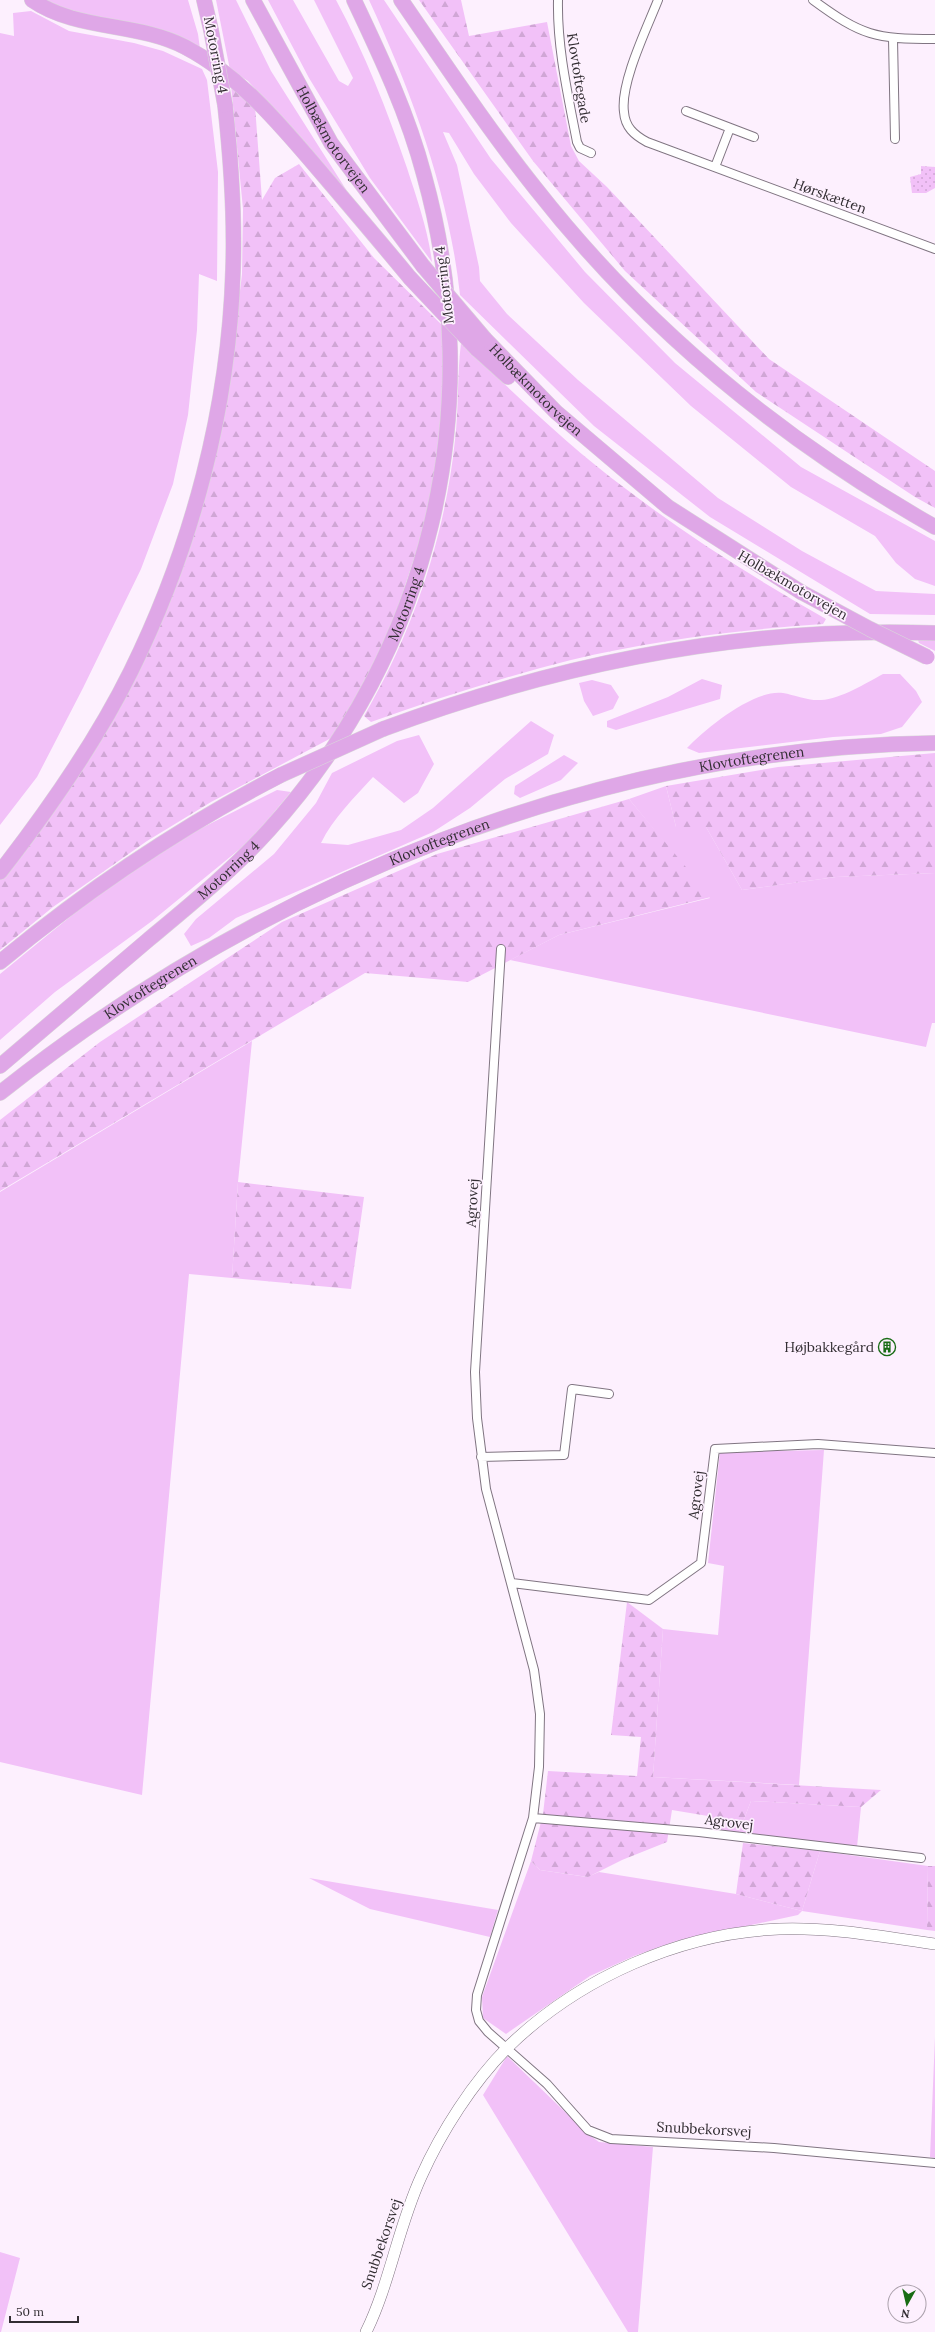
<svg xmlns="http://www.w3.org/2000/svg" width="935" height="2332" font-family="Lora,serif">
<defs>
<pattern id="forest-firs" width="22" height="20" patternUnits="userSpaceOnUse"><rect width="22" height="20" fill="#f2c1f8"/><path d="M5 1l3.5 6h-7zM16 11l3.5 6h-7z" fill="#d0a6d5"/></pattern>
<pattern id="park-dots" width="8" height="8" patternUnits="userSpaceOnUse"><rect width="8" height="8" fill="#f2c1f8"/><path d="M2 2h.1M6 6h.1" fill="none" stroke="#d0a6d5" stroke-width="1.8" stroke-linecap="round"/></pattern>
</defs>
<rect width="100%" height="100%" fill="#fdf0fe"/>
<path fill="#f2c1f8" d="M44,0H188L198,34L200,49L48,3Z
M216,0H236L271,71L347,191L248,81L230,70Z
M268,0H293L339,81L348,86L353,78L314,0H336C365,54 387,110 407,168C417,199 428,230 432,262L370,178L309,78Z
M369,0H384L491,159L585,272L675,363L801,467L935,541V586L915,579L896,563L875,536L791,487L691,406L584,303L511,223L474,174L449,133L443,132L457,165L479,267L480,281L507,314L578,380L718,498L802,551L876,591L935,594V615L870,614L710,517L594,426L460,295C449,193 412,93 369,0Z
M31,11L69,31L134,43L163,51L202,69L207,80L218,172L217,281L199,274L197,330L188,415L173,484L141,569L83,688L37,777L0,825V33L14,36L13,13Z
M918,640L935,641V651L919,643Z
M883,674H900L916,691L922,702L902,727L881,734L833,737L699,753L687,748C706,728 754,689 783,693C795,695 808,701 821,700C841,699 866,683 883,674Z
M702,679L722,685L720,699L616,730L607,727V721L668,697Z
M592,680L611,685L619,697L613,709L593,716L584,701L579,683Z
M531,721L554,735L548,754L505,779L470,808L433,832L236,918L209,938L191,946L184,934L196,919L274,854L316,803L332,773L397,741L419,735L434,764L418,793L404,803L373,777C355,797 333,818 321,843L348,845L401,830L433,808Z
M564,755L578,763L561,780L520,798L514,794L515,786Z
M666,786L676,827H706L742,890L836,877L935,873V1023H932L926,1047L510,960L559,935L710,898L629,799Z
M277,790L291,792L252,839L152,921L55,992L0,1040V974L104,889L176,841Z
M252,1041L238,1182L232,1278L189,1274L142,1795L0,1762V1192Z
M824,1450L799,1785L653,1777L663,1629L718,1635L724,1566L708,1563L720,1452Z
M751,1801L861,1807L857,1847L739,1832Z
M820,1851L928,1866L927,1930L802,1911L798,1915L676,1941L634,1956L590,1976L506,2034L483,2018L482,1997L531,1861L540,1870L587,1877L599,1872L736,1894L802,1911Z
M309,1878L498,1910L490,1937L370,1909Z
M935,2037V2158L930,2157Z
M507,2056L588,2134L599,2142L653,2147L638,2332H628L483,2095Z
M0,2252L20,2258L1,2332H0Z"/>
<path fill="url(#forest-firs)" d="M419,0H461L469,36L547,22L571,146L579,161L607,187L769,359L935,471V508L915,497L756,392L625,271L533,161Z
M231,85L255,106L262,200L275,178L299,164L374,258L444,327V402L430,510L388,638L335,736L211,802L147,841L53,907L0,950V880L39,828L147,649L234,342L242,274L243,209Z
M461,343C514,393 567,445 626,489C689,537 757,580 826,619L823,624C738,630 653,640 571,660C503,677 436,699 371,722L364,716C413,632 445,537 455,440C459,407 457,375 461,343Z
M935,753V873L836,877L742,890L706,827H676L666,786L778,767Z
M629,799L711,897L559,935L468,982L365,973L0,1191V1120L100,1042L282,922L437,854Z
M238,1182L364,1197L351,1289L232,1278Z
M627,1602L663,1629L653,1777L881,1790L861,1807L751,1801L739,1832L716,1831L708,1816L672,1810L667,1842L622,1860L588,1877L540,1870L531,1861L543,1814L548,1771L637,1776L641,1737L611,1735Z
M743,1843L820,1851L802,1911L736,1894Z
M928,1866H935V1931L927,1930Z"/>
<path fill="url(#park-dots)" d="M921,166L935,167V188L926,193H912L910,177L921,174Z"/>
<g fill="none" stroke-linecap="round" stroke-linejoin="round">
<g stroke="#807582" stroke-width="10">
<path id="street" d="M558,0C557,48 568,95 577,142L580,148L591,153
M658,0C647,28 620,83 624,112C625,127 634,135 647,142L935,249
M813,0C862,36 875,39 935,39
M893,39L895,139
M686,111L754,137
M715,167L730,128
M501,949L475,1372L477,1418L486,1489L534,1670L540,1714L539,1767L533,1818L477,1995L476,2010L479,2021L488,2032L547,2084L588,2130L611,2139L774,2148L935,2163
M481,1457L564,1455L572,1389L609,1394
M512,1583L649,1600L701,1563L715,1449L818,1444L935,1453
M533,1818L699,1832L921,1858"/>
</g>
<g stroke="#807582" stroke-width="12">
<path id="secondary" d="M366,2332C390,2283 398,2227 421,2177C441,2132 473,2082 508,2047C579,1978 680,1933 779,1929C831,1927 884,1937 935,1944"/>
</g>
<g stroke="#dad9da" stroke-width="16">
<g id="highway">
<path d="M32,0C77,31 137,22 185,47C242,77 283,128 324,176C353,210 382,244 410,278"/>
<path d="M204,0L211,30"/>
<path id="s1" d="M253,0L331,143L423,266"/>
<path d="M401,0C445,64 488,129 536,189C645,328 782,440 935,527"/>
<path id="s2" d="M485,339L556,412L668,507L801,592"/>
<path d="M477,349L508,377"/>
<path d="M383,729C560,663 745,626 935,633"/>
<path d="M0,872C49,809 96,742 131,671C192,547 229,408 233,270C235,214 231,160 225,105"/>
<path d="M0,962C87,890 180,827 281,775"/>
<path id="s3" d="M0,1066C49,1024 99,982 148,940C190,905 233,870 269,830C431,651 489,408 424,175C408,114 381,57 354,0"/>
<path id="s4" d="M0,1093C264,883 596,748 935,743"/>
</g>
</g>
<use href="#street" stroke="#fff" stroke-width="8"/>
<use href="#secondary" stroke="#fff" stroke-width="11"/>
<use href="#highway" stroke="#dfa7e7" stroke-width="15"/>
<g stroke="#dad9da" stroke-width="16" stroke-linecap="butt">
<path id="highway-bridge" d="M211,30L225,105
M423,266L485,339
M410,278L477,349
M801,592L870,629L927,657
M281,775L383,729"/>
</g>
<use href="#highway-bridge" stroke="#dfa7e7" stroke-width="15"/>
</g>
<defs>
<g id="building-ring" transform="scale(0.9)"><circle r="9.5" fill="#fdf0fe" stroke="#186c14" stroke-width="1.5"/><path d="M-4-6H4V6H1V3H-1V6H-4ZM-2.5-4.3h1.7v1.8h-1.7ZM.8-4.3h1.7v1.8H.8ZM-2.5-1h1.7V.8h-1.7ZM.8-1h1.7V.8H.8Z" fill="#186c14"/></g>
</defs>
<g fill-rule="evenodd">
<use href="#building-ring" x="887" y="1347"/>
</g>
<g text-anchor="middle" stroke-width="3.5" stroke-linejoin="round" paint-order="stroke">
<g font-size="14" fill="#332e33" stroke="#fdf0fe">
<text transform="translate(216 55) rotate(79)" y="5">Motorring 4</text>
<text transform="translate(579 78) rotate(81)" y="5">Klovtoftegade</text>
<text dy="5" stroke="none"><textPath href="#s1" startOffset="161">Holbækmotorvejen</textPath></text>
<text transform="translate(830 196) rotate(20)" y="5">Hørskætten</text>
<text transform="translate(444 285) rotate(-97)" y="5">Motorring 4</text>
<text dy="5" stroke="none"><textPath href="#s2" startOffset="72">Holbækmotorvejen</textPath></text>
<text transform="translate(793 585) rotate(30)" y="5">Holbækmotorvejen</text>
<text dy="5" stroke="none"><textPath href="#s3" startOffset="624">Motorring 4</textPath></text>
<text dy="5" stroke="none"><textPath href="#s4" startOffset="832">Klovtoftegrenen</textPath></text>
<text dy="5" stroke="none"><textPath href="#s4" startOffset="508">Klovtoftegrenen</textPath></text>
<text dy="5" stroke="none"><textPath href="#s3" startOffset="301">Motorring 4</textPath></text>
<text dy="5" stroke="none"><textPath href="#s4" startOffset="184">Klovtoftegrenen</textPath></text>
<text transform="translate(472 1203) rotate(-87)" y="5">Agrovej</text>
<text transform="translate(696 1495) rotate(-83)" y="5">Agrovej</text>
<text transform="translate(729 1822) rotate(7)" y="5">Agrovej</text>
<text transform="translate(704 2129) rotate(3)" y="5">Snubbekorsvej</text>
<text transform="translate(381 2244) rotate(-71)" y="5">Snubbekorsvej</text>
</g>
<g font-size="14" fill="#332e33" stroke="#fdf0fe" text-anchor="end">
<text x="874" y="1352">Højbakkegård</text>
</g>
</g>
<g transform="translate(907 2304) rotate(188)"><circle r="19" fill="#fdf0fe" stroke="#aca2ad"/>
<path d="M0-3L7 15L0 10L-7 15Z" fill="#186c14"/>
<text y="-6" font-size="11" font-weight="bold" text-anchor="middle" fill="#332e33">N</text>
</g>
<path d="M10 2316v6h68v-6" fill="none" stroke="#332e33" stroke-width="2"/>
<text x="16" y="2316" font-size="12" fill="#332e33" stroke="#fdf0fe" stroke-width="3" paint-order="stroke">50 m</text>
</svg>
